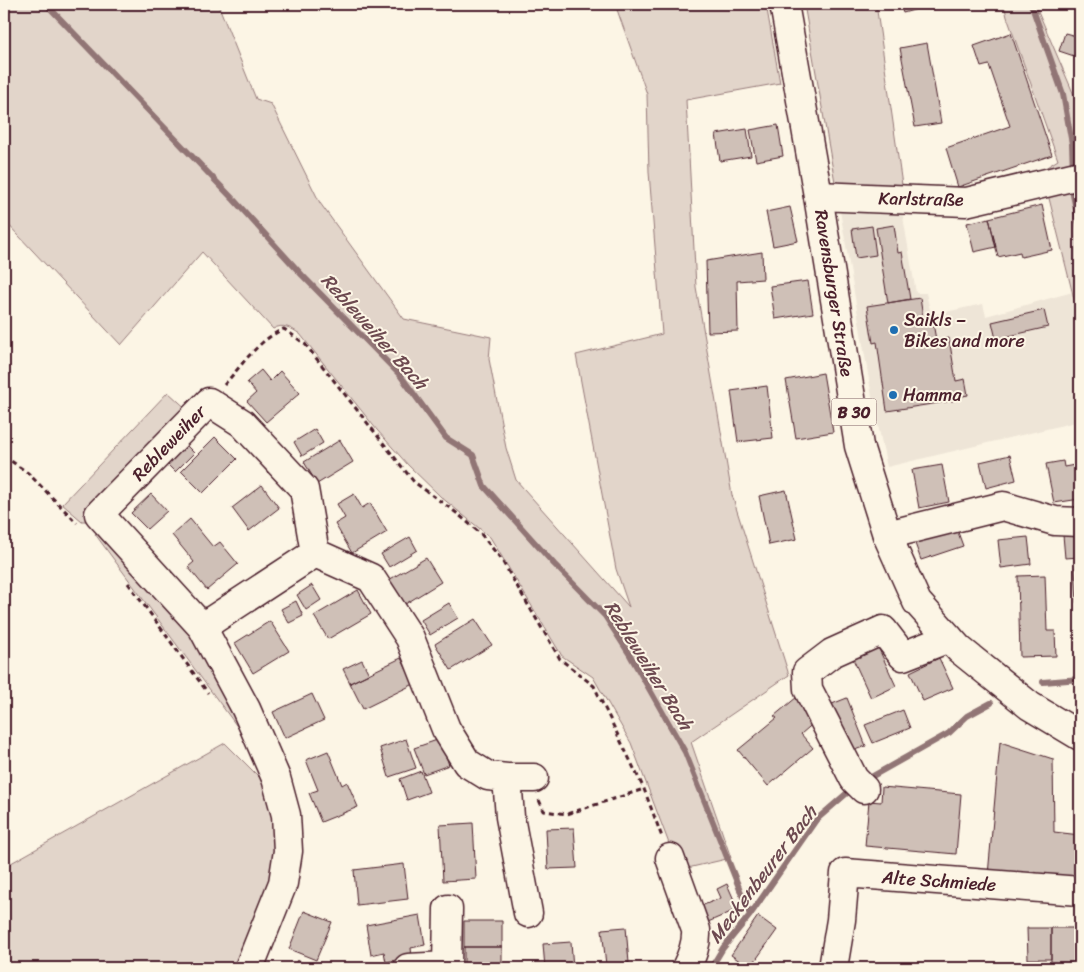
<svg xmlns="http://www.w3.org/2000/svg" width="1084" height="972" font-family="Sriracha,sans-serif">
<rect width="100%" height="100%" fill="#fcf5e5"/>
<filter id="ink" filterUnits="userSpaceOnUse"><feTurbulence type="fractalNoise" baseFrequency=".02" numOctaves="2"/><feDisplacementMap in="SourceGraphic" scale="10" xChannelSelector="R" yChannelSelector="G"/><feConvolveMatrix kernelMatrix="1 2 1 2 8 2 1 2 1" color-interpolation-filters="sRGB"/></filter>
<g filter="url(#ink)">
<path fill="#eee5d7" d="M839,205H901L916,293H926L931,315L983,304L986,316L1080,290V421L887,467L872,397Z"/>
<path fill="#e2d5ca" stroke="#967a7a" d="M4,4H218L256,99L271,104L320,203L404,319L491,337L489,359L506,448L516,480L629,607L616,569L576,355L662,334L649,172L647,94L615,4H766L780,83L686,100L696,287L732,495L789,675L691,742L731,858L679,870L631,743L593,677L562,656L490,537L441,497L408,465L377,430L300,334C291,328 283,323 273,329L202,252L121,345L4,220Z
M804,4H876L903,192L836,188Z
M1004,4H1035L1077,102L1080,134V323L1042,170L1058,160L1007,17Z
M168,392L190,412L88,521H82L62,504Z
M106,525L178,605L250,744L95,534Z
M225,743L266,784L274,805L275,865L240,961C236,963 231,966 226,968C208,972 179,964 159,968H4V867Z"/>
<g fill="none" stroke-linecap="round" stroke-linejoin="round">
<path stroke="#917474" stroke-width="6" d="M46,4L234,200L302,275L400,375L446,438L473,455L484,486L554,564L605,616L630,655L685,752L750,915
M1031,4L1063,94L1072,144L1073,171
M1073,184V195L1080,229
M1043,682L1080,679
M864,781L949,733L967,716L991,703
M711,968L723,948L750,915L816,820L854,787"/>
</g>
<path fill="#cfc0b7" stroke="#4a1f2b" d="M900,4H935L903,13Z
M1011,33L1052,155L958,187L946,148L1010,126L989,65L981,67L974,46Z
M1065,33L1080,37V58L1059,51Z
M927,43L941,123L915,127L900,48Z
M778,125L783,156L756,161L750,130Z
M747,129L751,156L720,161L716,134Z
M1042,205L1052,250L1021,257L1020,252L998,257L989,218Z
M790,207L798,241L773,246L766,212Z
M989,218L996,247L974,252L967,223Z
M894,225L898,253L902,252L910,299L888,303L876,228Z
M872,226L876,255L856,258L852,229Z
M762,252L763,279L737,281L738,331L708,332L706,261Z
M808,281L813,313L775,319L770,286Z
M920,298L924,324L933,323L936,340L949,338L956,381L965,379L968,395L958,397V400L887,411L877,342L873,343L867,306Z
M1044,310L1048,327L996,339L992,322Z
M261,370L270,381L280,371L300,393L266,422L247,401L256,393L247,382Z
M823,373L833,432L796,438L786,380Z
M767,386L773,438L738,442L731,391Z
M315,429L323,443L302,456L294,442Z
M215,437L237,459L203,493L181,471Z
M340,440L353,462L317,484L304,462Z
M182,441L194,453L175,472L163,460Z
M1010,455L1016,480L986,488L980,462Z
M1063,461L1064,467L1080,464V499L1054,503L1046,464Z
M942,465L949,502L919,508L912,470Z
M262,485L279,508L249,531L232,508Z
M786,490L797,539L769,545L759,496Z
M151,494L167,511L147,529L131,513Z
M354,494L362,508L370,503L387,532L352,553L335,524L345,518L337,504Z
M190,519L213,547L220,542L238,564L207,590L188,567L194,562L172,535Z
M955,524L963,546L921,560L913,538Z
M1080,533V557L1065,558L1063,535Z
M410,537L417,550L389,567L381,554Z
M1028,537L1031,564L1001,568L998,540Z
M426,558L441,582L402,606L387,581Z
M1075,568H1080V602L1077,603Z
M1045,575L1047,631H1055L1056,656L1020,657L1018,576Z
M312,585L321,600L306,610L297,595Z
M358,590L371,614L328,639L314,616Z
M296,601L303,616L289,623L281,609Z
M449,603L458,618L430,635L421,620Z
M475,619L492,645L451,670L435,644Z
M270,621L289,651L253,673L235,643Z
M878,647L896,686L871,698L853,659Z
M401,658L414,684L363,709L350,683Z
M939,658L953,688L923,701L910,672Z
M362,660L369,674L350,683L343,669Z
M312,694L324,720L285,738L273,712Z
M797,697L816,721L801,734L813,748L768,786L738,750L777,718L774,716Z
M847,698L866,746L846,753L827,706Z
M903,710L910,728L873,743L865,725Z
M406,739L416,768L389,777L380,748Z
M440,739L449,765L424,774L414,748Z
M1000,742L1053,759L1054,832L1080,835V885L988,875Z
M328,751L342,785L347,782L358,807L321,822L309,793L318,790L306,760Z
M421,771L429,792L407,800L400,779Z
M882,787L961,794L956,854L865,846L869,801L881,802Z
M473,823L476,879L443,881L440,825Z
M574,828L577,868L548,869L546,829Z
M404,864L408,899L357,905L354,870Z
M727,884L738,909L708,922L701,906L721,898L717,889Z
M304,911L332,922L316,960L289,949Z
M420,915L425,945L411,948L412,957L386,962L384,952L371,955L366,925Z
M758,916L777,930L750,968L731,955Z
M464,921H502V947H464Z
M626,927L629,963L606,965L602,929Z
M1027,928H1051V959H1028Z
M1051,928H1080V968H1051Z
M571,942L573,968H545L543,944Z
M464,947H502V968H464Z
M297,960L313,968H293Z"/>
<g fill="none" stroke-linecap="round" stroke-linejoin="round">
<g stroke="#4a1f2b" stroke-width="31">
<path id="minor" d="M818,196L966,202L1080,175
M887,535L1003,506L1055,521L1080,522
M202,627L315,553L371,578L410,638L446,729L467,763L488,776L507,778H534
M507,778L510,817L528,913
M864,789L854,779L808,689L807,672L832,653L883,630L903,656L949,638
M670,858L696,930C697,944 692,956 686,968
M249,968L283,883L288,851L286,815L276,778L246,709L202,627L99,514L209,402L242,423L304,489L315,553
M408,968L447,966L448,909
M833,968L841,920L845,873L1080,891"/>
</g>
<g stroke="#4a1f2b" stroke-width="31">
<path id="major" d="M784,4L818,196L859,446L887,535L917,602L959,649L1030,706L1080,736"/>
</g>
<path stroke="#4a1f2b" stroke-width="3" stroke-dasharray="5 4" stroke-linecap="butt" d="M224,385C242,365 259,339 284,329L305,344L414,482L458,514L481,534L501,559L560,659L594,686L644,789L662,837
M4,456L28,473L77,523
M128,583L208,693
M539,800L544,811L567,814L644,789"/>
<use href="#minor" stroke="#fcf5e5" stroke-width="28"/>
<use href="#major" stroke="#fcf5e5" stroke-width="28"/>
</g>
</g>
<g fill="#1f6fb2" stroke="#fcf5e5" stroke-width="2">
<circle cx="894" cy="330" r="5"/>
<circle cx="893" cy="395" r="5"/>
</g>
<g text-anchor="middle" stroke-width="4" stroke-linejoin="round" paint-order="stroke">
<rect fill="#fcf5e5" stroke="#7f5f63" stroke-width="1" x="831.5" y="398.5" width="45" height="27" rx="4"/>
<g font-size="16" font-weight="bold" fill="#4a1f2b">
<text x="854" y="418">B 30</text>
</g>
<g font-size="18" fill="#4a1f2b" stroke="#fcf5e5">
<text transform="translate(921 199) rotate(1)" y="6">Karlstraße</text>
<text transform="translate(834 293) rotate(81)" y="6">Ravensburger Straße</text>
<text transform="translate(169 443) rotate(-46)" y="6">Rebleweiher</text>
<text transform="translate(939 881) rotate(4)" y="6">Alte Schmiede</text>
</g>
<g font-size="18" fill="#4a1f2b" stroke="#fcf5e5" text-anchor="start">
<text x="904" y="326">Saikls –<tspan x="904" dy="21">Bikes and more</tspan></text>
<text x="903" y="401">Hamma</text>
</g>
<g font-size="19" font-style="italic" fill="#6d4950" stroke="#fcf5e5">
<text transform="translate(375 331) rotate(48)" y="7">Rebleweiher Bach</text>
<text transform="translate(649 665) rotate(58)" y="7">Rebleweiher Bach</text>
<text transform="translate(762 874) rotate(-53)" y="7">Meckenbeurer Bach</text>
</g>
</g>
<rect width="1084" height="972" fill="none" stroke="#fcf5e5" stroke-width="20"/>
<rect x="10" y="10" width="1064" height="952" fill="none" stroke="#4a1f2b" stroke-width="2" filter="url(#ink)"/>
</svg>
